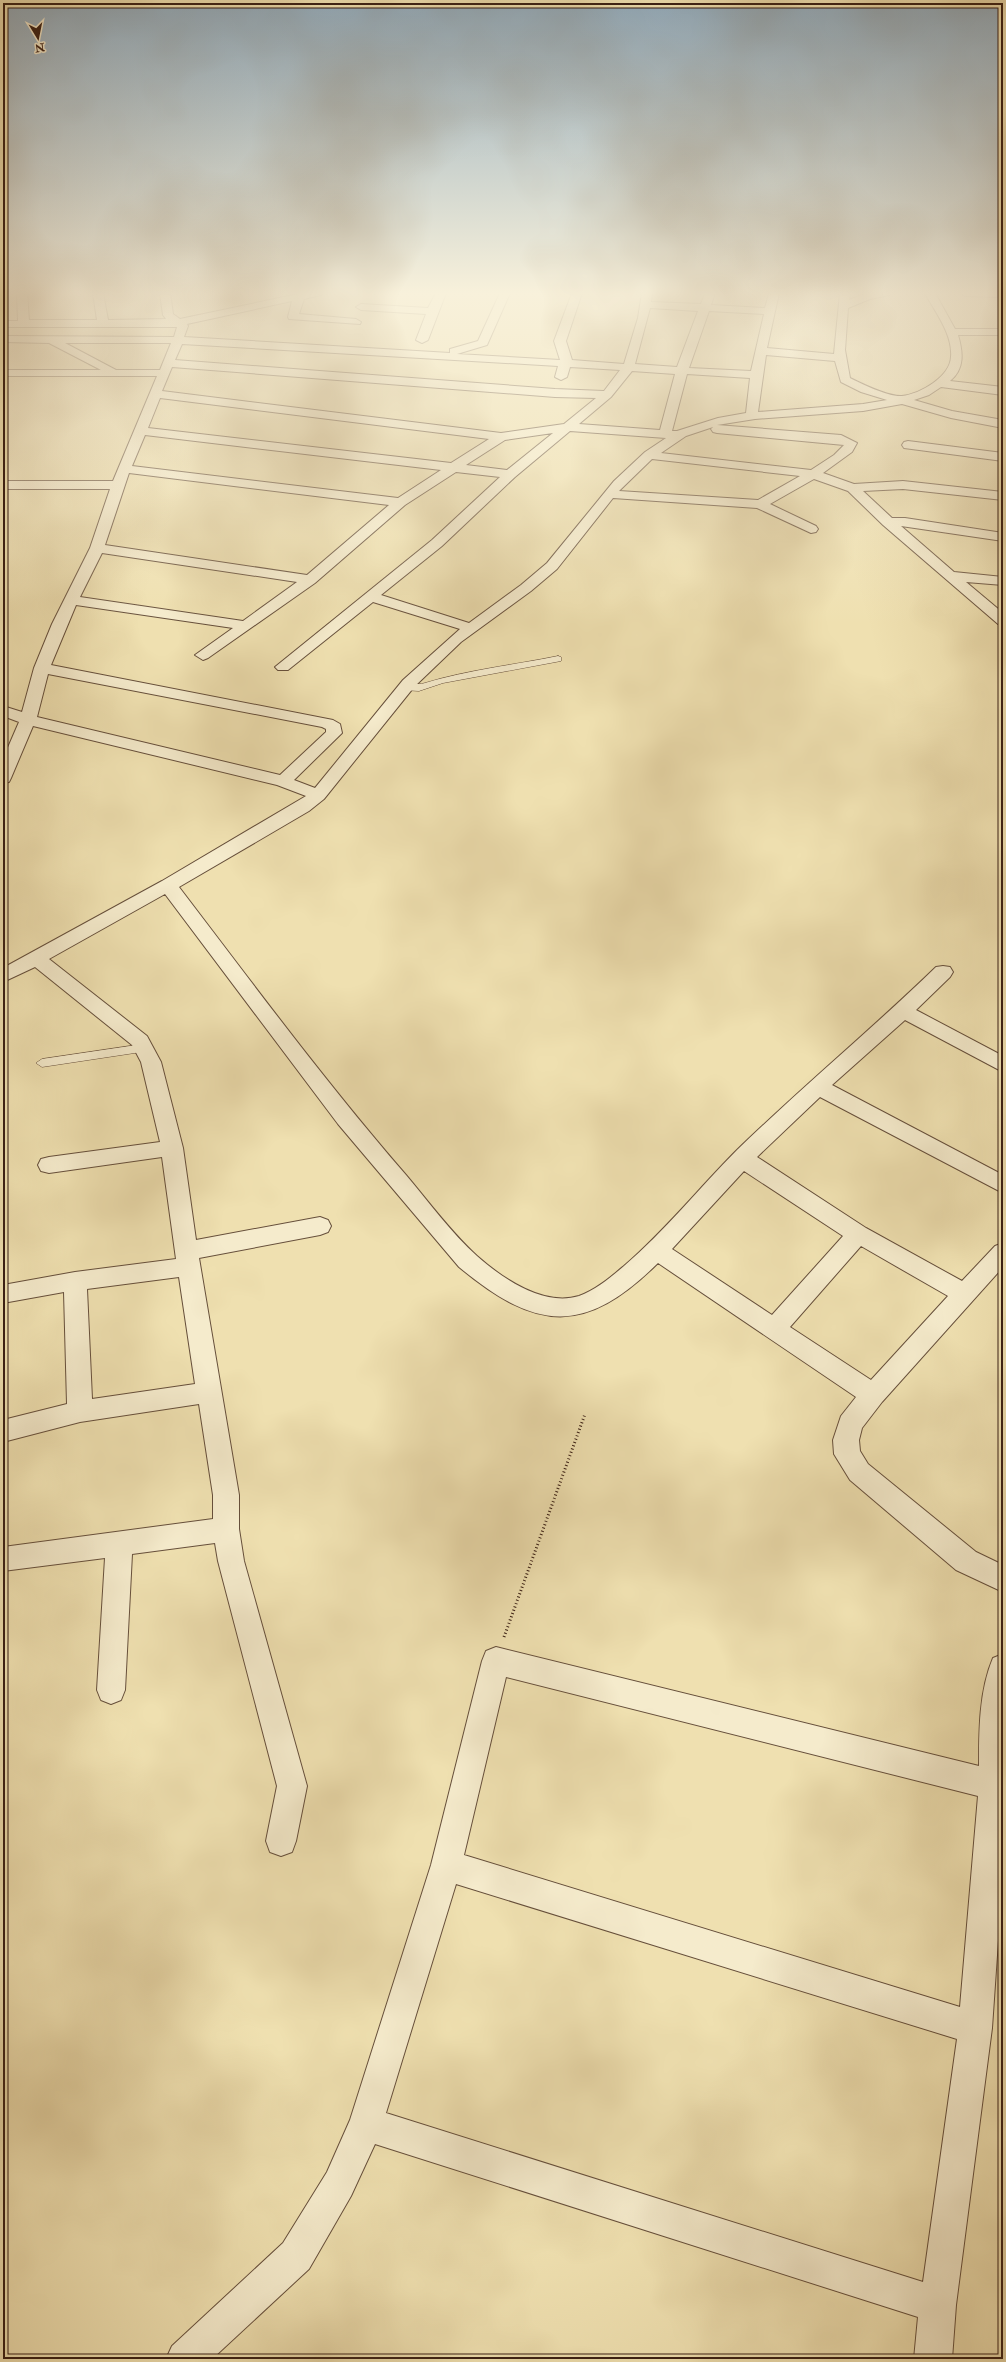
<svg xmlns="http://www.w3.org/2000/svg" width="1006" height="2362" font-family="'IM FELL Double Pica',serif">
<rect width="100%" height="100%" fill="#efe0b0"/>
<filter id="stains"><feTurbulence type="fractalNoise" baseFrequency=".005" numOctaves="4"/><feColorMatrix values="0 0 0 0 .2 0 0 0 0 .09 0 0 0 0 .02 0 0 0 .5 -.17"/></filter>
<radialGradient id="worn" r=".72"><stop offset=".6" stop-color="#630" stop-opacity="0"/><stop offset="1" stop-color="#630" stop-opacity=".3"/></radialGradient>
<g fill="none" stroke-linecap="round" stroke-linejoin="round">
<g stroke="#664f3b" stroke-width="1">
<path id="lane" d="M558,656L561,657V661L443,683L419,691L403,690L398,687C404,681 417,686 425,683C467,670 514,665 558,656Z
M144,1044L150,1048L148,1051L42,1067L36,1063L42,1059Z"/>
</g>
<g stroke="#664f3b" stroke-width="2">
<path id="street" d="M17,293H27L29,320H97L93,293H103L108,320L166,319L163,315L160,293H170L173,314L180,319L303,293H322L321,295L304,299L299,314L356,319L361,322L360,324L289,319L288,317L292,301L187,324L188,326L184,337L450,353V349L478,341L500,293H510L487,345L457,354L560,360L554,341L572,293H582L566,341L572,360L624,364L638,318L642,293H652L651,302L701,304L705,293H715L711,305L765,308L769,293H779L767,348L834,354L840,293H850L849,300L867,293H890L889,295L870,299L848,308L845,350L850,378C862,384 888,397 902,396C920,394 950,377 951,357C953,334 935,312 925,293H935L955,329H1003V335H958C963,352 965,369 950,381L1003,387V395L941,387L929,395L914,400L952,411L1003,420V428L951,418L902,404L863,411L755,419L717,425L841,435L857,443L852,452L823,473L854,484L903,481L1003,492V500L903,489L863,491L892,518H905L1003,533V541L901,526L954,572L1003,577V585L966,582L1003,613V625L998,624L883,525L848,491L814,479L770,504L816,526L818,529L816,532L811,533L757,508L613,498L557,569L531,591L461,642L414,687L324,799L309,811L179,887C253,984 326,1083 406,1175C428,1201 452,1234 477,1256C503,1279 544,1307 579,1296C596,1290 611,1277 624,1266C665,1231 699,1188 737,1150C802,1087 871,1030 936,967L943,966L950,967L953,972L950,977L916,1010L1003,1056V1072L905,1020L832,1085L1003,1175V1193L820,1097L757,1157L866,1228L962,1281L995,1246L1003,1243V1267L882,1402L862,1428L859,1440L860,1451L868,1464L976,1552L1003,1565V1592L956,1570L850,1480L834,1454L833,1440L841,1416L856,1397L658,1263C585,1335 537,1332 459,1267L338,1124L165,894L49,959L147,1036L161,1062L183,1148L196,1240L320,1217L328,1220L331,1226L328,1232L320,1235L199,1258L239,1495V1529L244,1561L307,1786L296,1841L292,1852L281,1856L270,1852L266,1841L277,1786L218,1561L215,1543L132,1554L125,1690L121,1700L111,1704L101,1700L97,1690L105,1558L3,1571V1547L213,1519V1495L199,1404L80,1422L3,1442V1420L67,1404L64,1292L3,1303V1285L75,1272L176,1259L162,1157L49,1173L41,1171L38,1165L41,1159L49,1157L160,1142L141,1062L132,1045L35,967L3,982V968L162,881L306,796L277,785L33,726L11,778L9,782L3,783V759L19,722L3,716V706L22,712L34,668L52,624L90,548L110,489H3V481H113L157,376H3V370H101L49,343L3,342V336L174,337L177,327H3V321H18ZM650,308L698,311L677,367L635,364ZM709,311L764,314L751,371L689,368ZM65,343H171L160,370H116ZM182,344L558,366L555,377L561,380L567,377L570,367L620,370L604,391L555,389L175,360ZM766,355L835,361L841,382L861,392L887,400L863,404L758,412ZM172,367L555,397L596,398L564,424L501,433L162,391ZM632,371L675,374L660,430L579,424L611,397ZM687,374L750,378L746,413L718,418L677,431H672ZM160,398L489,439L451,463L148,428ZM713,427L711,429L713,432L717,433L844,445L834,455L811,470L661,453L686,436ZM570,431L666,438L645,452L614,481L547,563L521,585L469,623L381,595L442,546L515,477ZM553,433L507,470L466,465L505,440ZM145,435L441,470L398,498L132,466ZM652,459L800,476L758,500L619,491ZM456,472L500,477L432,540L275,667L278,670H288L373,602L460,629L403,680L315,788L294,780L342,733L340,724L333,720L51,665L76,605L233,628L195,655L203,660L208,658L315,583L405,505ZM129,473L389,505L307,575L105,545ZM102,553L297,582L243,621L80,597ZM48,674L322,727L326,729V732L280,775L37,717ZM744,1171L843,1236L772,1315L672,1249ZM861,1246L948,1296L871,1380L790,1327ZM179,1277L195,1384L92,1399L87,1289Z
M436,293H446L428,340L422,343L416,340L426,314L361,310L356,307L361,304L428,308Z
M960,293H1003V297L965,296Z
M908,441L1003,453V461L904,448L902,445L904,442Z
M496,1647L979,1766C979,1731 979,1691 993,1658L1003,1654V1868L992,2028L956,2305L952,2359H914L918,2317L375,2144L351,2196L309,2269L212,2359H166L172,2346L283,2243L327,2172L350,2120L431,1865L482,1661L486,1651ZM506,1677L978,1796L960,2007L464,1855ZM456,1884L957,2039L923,2282L386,2113Z"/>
</g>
<path stroke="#391f14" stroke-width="3" stroke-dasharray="1 2.5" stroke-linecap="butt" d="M504,1637L585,1414"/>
<use href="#lane" fill="#f5ebcc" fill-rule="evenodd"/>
<use href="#street" fill="#f5ebcc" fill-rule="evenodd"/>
</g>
<linearGradient id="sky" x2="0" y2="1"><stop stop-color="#92abbc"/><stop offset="0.47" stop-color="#f8f1db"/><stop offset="1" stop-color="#f8f1db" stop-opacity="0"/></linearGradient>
<rect width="1006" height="624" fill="url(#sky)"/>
<rect width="1006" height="2362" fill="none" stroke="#efe0b0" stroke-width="16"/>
<rect x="4" y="4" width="998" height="2354" fill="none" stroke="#391f14" stroke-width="2"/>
<rect x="8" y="8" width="990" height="2346" fill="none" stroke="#391f14"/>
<g transform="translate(38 38) rotate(170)" stroke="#f5ebcc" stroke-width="3" paint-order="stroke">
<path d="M0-3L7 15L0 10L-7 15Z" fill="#391f14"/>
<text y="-6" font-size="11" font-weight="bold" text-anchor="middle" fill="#391f14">N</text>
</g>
<rect width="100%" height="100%" filter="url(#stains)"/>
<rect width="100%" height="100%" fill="url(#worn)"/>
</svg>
